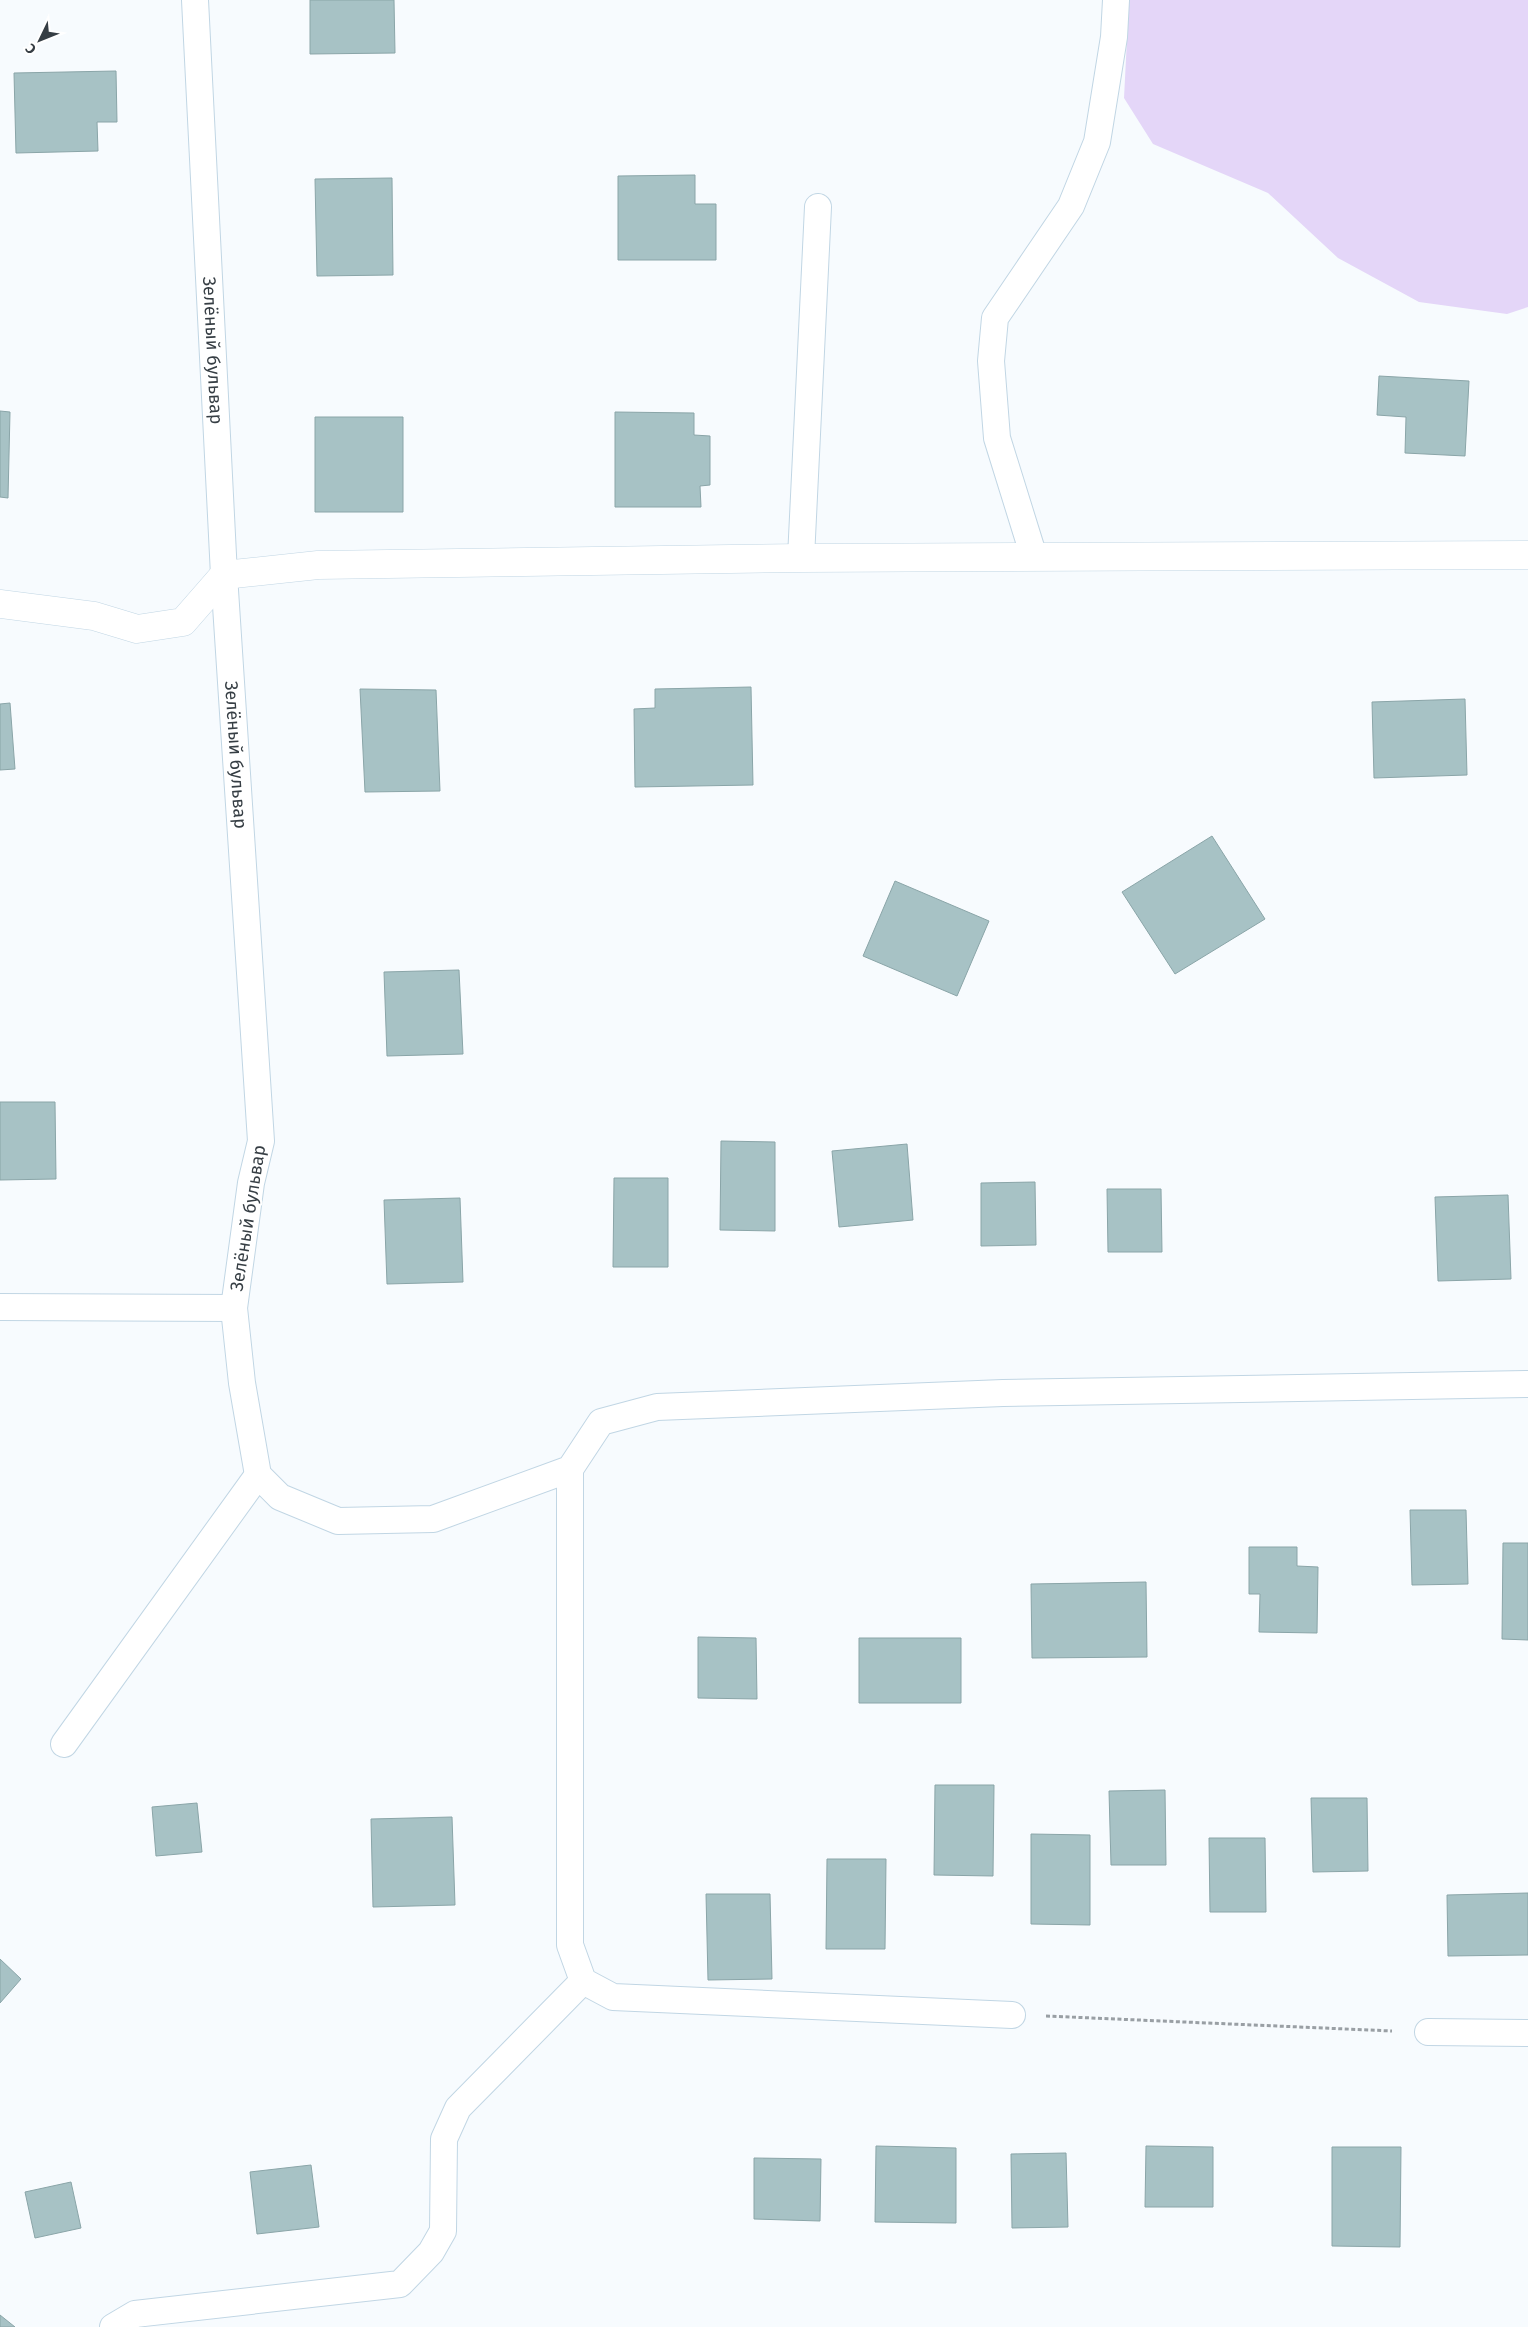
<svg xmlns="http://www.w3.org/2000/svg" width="1528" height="2327" font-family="'Fira Sans',sans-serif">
<rect width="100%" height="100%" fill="#f7fbfe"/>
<path fill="#e4d6f8" d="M1129,0H1528V307L1507,314L1419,302L1338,258L1268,193L1153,144L1124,98Z"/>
<path fill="#a7c2c5" stroke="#8aa5a8" d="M310,0H394L395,53L310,54Z
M116,71L117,122H97L98,151L16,153L14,73Z
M695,175V204H716V260H618V176Z
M392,178L393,275L317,276L315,179Z
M1379,376L1469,381L1465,456L1405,453L1406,417L1377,415Z
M0,411L10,412L8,498L0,497Z
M615,412L694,413V435L710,436V485L700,486L701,507H615Z
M315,417H403V512H315Z
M751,687L753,785L635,787L634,709L655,708V689Z
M360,689L436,690L440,791L365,792Z
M1465,699L1467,775L1374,778L1372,702Z
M10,703L15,769L0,770V704Z
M1212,836L1265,919L1175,974L1122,892Z
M895,881L989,921L957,996L863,956Z
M459,970L463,1054L387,1056L384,972Z
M0,1102H55L56,1179L0,1180Z
M721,1141L775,1142V1231L720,1230Z
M907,1144L913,1220L839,1227L832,1151Z
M614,1178H668V1267H613Z
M1035,1182L1036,1245L981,1246V1183Z
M1107,1189H1161L1162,1252H1108Z
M1508,1195L1511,1279L1438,1281L1435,1197Z
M460,1198L463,1282L387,1284L384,1200Z
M1410,1510H1466L1468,1584L1412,1585Z
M1503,1543H1528V1640L1502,1639Z
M1249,1547H1297V1566L1318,1567L1317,1633L1259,1632L1260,1594H1249Z
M1146,1582L1147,1657L1032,1658L1031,1584Z
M698,1637L756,1638L757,1699L698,1698Z
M859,1638H961V1703H859Z
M935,1785H994L993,1876L934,1875Z
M1165,1790L1166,1865H1111L1109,1791Z
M1311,1798H1367L1368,1871L1313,1872Z
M197,1803L202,1852L156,1856L152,1807Z
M452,1817L455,1905L373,1907L371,1819Z
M1031,1834L1090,1835V1925L1031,1924Z
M1209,1838H1265L1266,1912H1210Z
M827,1859H886L885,1949H826Z
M1528,1893V1955L1448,1956L1447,1895Z
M706,1894H770L772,1979L708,1980Z
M0,1959L21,1979L0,2003Z
M876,2146L956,2148V2223L875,2222Z
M1146,2146L1213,2147V2207H1145Z
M1332,2147H1401L1400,2247L1332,2246Z
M1066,2153L1068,2227L1012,2228L1011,2154Z
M754,2158L821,2159L820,2221L754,2219Z
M311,2165L319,2227L257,2234L250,2172Z
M71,2182L81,2228L35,2238L25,2192Z
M0,2315L15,2327H0Z"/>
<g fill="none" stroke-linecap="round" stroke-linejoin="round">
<g stroke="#c1d6e4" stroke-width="28">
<g id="service">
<path id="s1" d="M195,0L224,575L261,1141L251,1183L234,1308L242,1383L258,1475L280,1497L338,1521L433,1519L570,1469L601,1422L657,1407L1003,1393L1528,1384"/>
<path d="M1034,557L997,438L991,361L995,318L1071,206L1097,142L1114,37L1116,0"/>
<path d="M801,558L818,207"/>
<path d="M0,1307L234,1308"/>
<path d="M570,1469V1945L583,1981L613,1997L1012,2015"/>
<path d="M64,1744L258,1475"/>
<path d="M1428,2032L1528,2033"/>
<path d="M113,2327L135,2314L400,2284L431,2252L443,2231L444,2139L458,2108L583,1981"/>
</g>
</g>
<g stroke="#c1d6e4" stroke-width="29">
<path id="minor" d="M0,604L94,616L137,629L183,622L224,575L318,565L801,558L1528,555"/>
</g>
<path stroke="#999fa4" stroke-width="3" stroke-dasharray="4 2.5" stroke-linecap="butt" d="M1046,2016L1392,2031"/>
<use href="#service" stroke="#fff" stroke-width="26"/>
<use href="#minor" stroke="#fff" stroke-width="28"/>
</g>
<g text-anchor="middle" stroke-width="4.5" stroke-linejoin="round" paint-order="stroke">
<g font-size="18" fill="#363e44" stroke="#fff">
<text dy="6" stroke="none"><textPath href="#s1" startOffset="351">Зелёный бульвар</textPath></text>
<text dy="6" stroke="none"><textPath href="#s1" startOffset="756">Зелёный бульвар</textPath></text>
<text transform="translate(248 1218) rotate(-81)" y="6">Зелёный бульвар</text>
</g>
</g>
<g transform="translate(40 40) rotate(227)" stroke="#ffffff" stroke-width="4" paint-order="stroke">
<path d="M0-4L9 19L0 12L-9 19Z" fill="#363e44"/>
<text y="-8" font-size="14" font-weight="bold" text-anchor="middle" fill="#363e44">С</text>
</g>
</svg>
